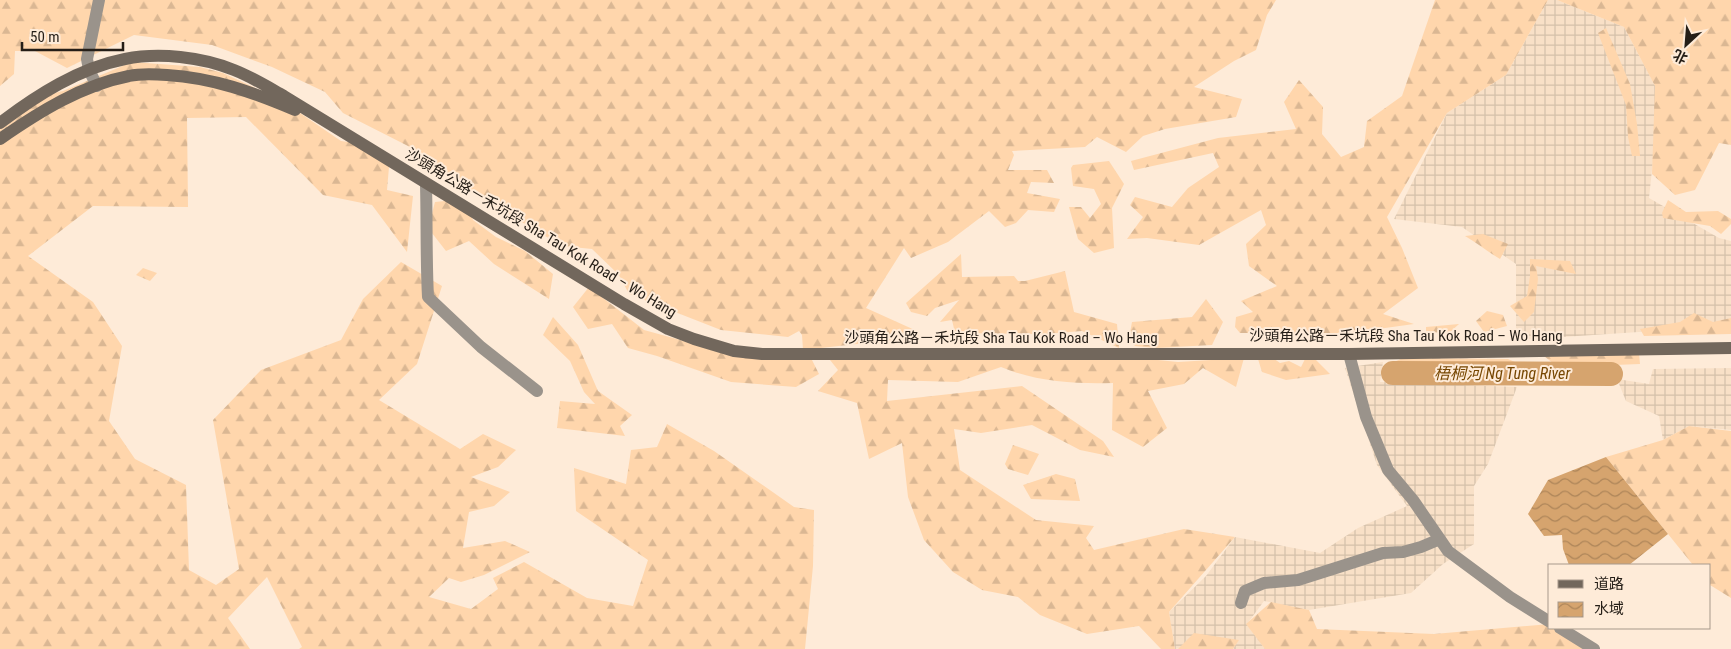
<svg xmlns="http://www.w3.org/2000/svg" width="1731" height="649" font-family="'Roboto Condensed','Noto Sans SC',sans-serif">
<defs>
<pattern id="industrial-grid" width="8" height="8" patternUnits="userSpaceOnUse" patternTransform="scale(1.25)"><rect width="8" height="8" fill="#f8e0c7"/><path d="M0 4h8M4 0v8" fill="none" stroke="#d4c0aa"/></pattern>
<pattern id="forest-firs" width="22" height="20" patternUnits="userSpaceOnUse" patternTransform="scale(1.25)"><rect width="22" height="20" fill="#ffd6ac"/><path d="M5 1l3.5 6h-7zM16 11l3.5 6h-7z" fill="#dab793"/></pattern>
<pattern id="water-waves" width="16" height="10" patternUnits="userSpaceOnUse" patternTransform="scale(1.25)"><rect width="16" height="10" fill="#d6a46e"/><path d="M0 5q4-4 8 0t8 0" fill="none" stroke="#ad8559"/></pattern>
</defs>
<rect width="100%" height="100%" fill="#feebd8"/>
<path fill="url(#industrial-grid)" d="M1548,0H1557L1624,27L1660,95L1649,198L1719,238L1731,241V326L1516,340V264L1462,227L1394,219L1447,113L1506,75Z
M1383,362L1380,382L1517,387L1488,464L1474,486V544L1443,564L1411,593L1309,610L1264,601L1247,624L1265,649H1233L1238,640L1175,649L1169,612L1206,576L1235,537L1320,553L1358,528L1407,506L1377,465L1345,368Z
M1731,368V430L1689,426L1663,440L1659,416L1626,401L1617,379L1649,384L1653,369Z"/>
<path fill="url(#forest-firs)" d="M0,0H1276L1267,15L1256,50L1234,61L1194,87L1242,99L1236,117L1165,129L1143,136L1126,152L1097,137L1085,147L1012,151L1014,155L1008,170H1047L1054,183L1031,182L1027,193L1060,199L1054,212L1028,210L1016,223L1005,227L989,211L948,242L911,258L904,248L866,308L917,331L919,337L803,350L802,335L799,331L788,337L721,330L629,294L619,275L592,249L562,246L493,205L408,146L343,113L325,92L272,67L212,45L134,35L67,68L35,51H15L14,74L0,86Z
M1435,0H1548L1506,75L1447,113L1387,217L1402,248L1418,288L1383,314L1414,324L1349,333H1240L1235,327L1236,317L1253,312L1241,301L1277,286L1249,266L1246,244L1266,225L1261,210L1199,245L1147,238L1127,239L1143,217L1130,205L1135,197L1172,207L1188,188L1219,167L1213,153L1134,170L1131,161L1218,138L1296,129L1284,102L1299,80L1323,107L1322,134L1341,157L1364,147L1367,121L1402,96Z
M1557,0H1731V145L1719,143L1695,190L1675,195L1652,174L1655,86L1624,27Z
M1606,28L1630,84L1637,124L1640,156H1632L1628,137L1626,105L1598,33Z
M132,62L200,67L223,73L281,100L341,141L371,145L389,167L387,190L413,196L407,252L372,205L323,195L246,117L187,118L188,207L93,206L28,256L93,302L122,346L109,421L135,459L186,485L189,570L216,585L239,569L213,420L261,370L341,340L363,299L401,262L442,286L417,364L379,400L460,449L483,434L516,450L498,467L471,477L510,492L494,506L469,512L463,548L505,541L530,552L484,575L461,582L449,578L429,597L471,609L498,589L493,578L524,562L587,598L633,606L648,560L576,511L574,468L626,484L631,450L657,447L667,424L714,451L794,507L814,510L813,566L805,649H299L302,647L267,577L228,618L250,649H0V117L26,99L63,91Z
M1109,161L1124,184L1112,208L1114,248L1094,253L1078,239L1069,207H1081L1090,218L1101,204L1094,189L1073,186L1071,168L1073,165Z
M464,199L473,220L496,237L525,251L553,274L549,299L494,264L469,241L446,251L428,228L435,202Z
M1668,200L1686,212L1718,211L1731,219V224L1721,234L1710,226L1663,218L1662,213Z
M1483,234L1508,244L1500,259C1488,252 1477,243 1465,236Z
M961,254L962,277L1014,276L1018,281H1025L1065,271L1074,312L1117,324L1119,348L1082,331L1046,334L955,333L952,320L940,322L959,300L935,308L927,316L911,312L906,303Z
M1530,259L1570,261L1576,274L1536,266L1538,279L1534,312L1524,322L1510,306L1527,296L1530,276Z
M143,268L157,273L150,281L136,275Z
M589,287L644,330L728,353L812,360L819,374L796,387L731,382L657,356L628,348L612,324L588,329L573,307Z
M1206,299L1223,322L1212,345L1156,348L1135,346L1129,338L1132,322L1192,317Z
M1487,311L1503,315L1507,326L1484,332L1476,321Z
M1694,313L1713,322L1731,318V334L1644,336L1640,329L1680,322Z
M553,317L578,345L598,391L632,415L620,426L625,436L557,428L560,401L595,404L584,392L570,361L543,335Z
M1459,324L1448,334L1426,331V327Z
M1639,353L1640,364L1564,367L1554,364L1544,356Z
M1306,357H1313L1330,374L1286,380L1262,372L1258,359L1273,358L1280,363L1289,361L1301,367Z
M1138,358L1178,362L1244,358L1236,387L1203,368L1184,384L1148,391L1167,428L1143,447L1112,430L1113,383C1076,384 1036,382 1001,367L958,382L888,380L887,401L1022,386L1103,441L1114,457L1080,450L1032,425L981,433L954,429L960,470L1036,520L1094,526L1086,538L1094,550L1184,529L1235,537L1169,612L1175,649H1161L1139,626L1087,634L1040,615L1018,597L982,590L953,572L924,540L908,497L902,443L869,459L857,403L818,391L838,370L830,360Z
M1403,358L1508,359L1536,371L1535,380L1515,369L1439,370L1422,377L1388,376L1385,366Z
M1689,426L1731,431V598L1710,585V565H1693L1606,457L1663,440Z
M1013,445L1039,454L1028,475L1008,469L1005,464Z
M1056,474L1075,479L1080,501L1031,499L1023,485Z
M1271,602L1309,610L1317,629L1434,634L1550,624V628H1559L1591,649H1265L1246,624Z
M1194,633L1239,640L1233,649H1178Z"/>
<path fill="url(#water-waves)" d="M1606,457L1668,534L1629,565H1569L1563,549L1562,535L1544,536L1528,514L1548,480Z"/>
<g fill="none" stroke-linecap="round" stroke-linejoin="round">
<path stroke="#d6a46e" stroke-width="24" d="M1393,373L1611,374"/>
<path stroke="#9a938b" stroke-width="12" d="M97,86L89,70L87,59L99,0
M426,184C427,222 426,259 428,297L481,347L537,391
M1349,354L1366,417L1388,470L1413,500L1448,551L1510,597L1550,622
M1241,603L1245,591L1264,583L1298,580L1383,553L1403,552L1421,547L1440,539
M1560,628L1594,649"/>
<path stroke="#72675c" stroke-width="12" d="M0,123C37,95 79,68 125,59C159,52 202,57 234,70C252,77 268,87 284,96L624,304L668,329L694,339L734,351L762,354H1349L1731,348
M0,139C39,112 82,85 129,76C142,73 155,74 167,75C214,78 252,92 295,110"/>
</g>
<g text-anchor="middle" stroke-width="4" stroke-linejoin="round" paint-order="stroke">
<g font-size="15" fill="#251e17" stroke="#feebd8">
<text transform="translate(541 233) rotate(31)" y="5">沙頭角公路－禾坑段 Sha Tau Kok Road – Wo Hang</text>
<text x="1406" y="341">沙頭角公路－禾坑段 Sha Tau Kok Road – Wo Hang</text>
<text x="1001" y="343">沙頭角公路－禾坑段 Sha Tau Kok Road – Wo Hang</text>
</g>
<g font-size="16" font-style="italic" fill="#764600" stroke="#feebd8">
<text x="1502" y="379">梧桐河 Ng Tung River</text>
</g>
</g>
<rect x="1548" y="564" width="162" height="65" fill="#feebd8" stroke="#a7998b"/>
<rect x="1558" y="580" width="25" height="8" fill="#72675c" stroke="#a7998b"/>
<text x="1594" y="589" font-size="15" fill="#251e17">道路</text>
<rect x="1558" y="602" width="25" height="15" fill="url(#water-waves)" stroke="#a7998b"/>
<text x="1594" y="614" font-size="15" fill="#251e17">水域</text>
<g transform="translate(1686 45) rotate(206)" stroke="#feebd8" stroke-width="4" paint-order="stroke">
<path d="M0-4L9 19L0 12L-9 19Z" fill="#251e17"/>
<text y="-8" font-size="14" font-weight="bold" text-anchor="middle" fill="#251e17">北</text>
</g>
<path d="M22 42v8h101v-8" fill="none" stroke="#251e17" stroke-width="2.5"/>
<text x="30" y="42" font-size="15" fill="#251e17" stroke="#feebd8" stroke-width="4" paint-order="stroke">50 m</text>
</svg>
